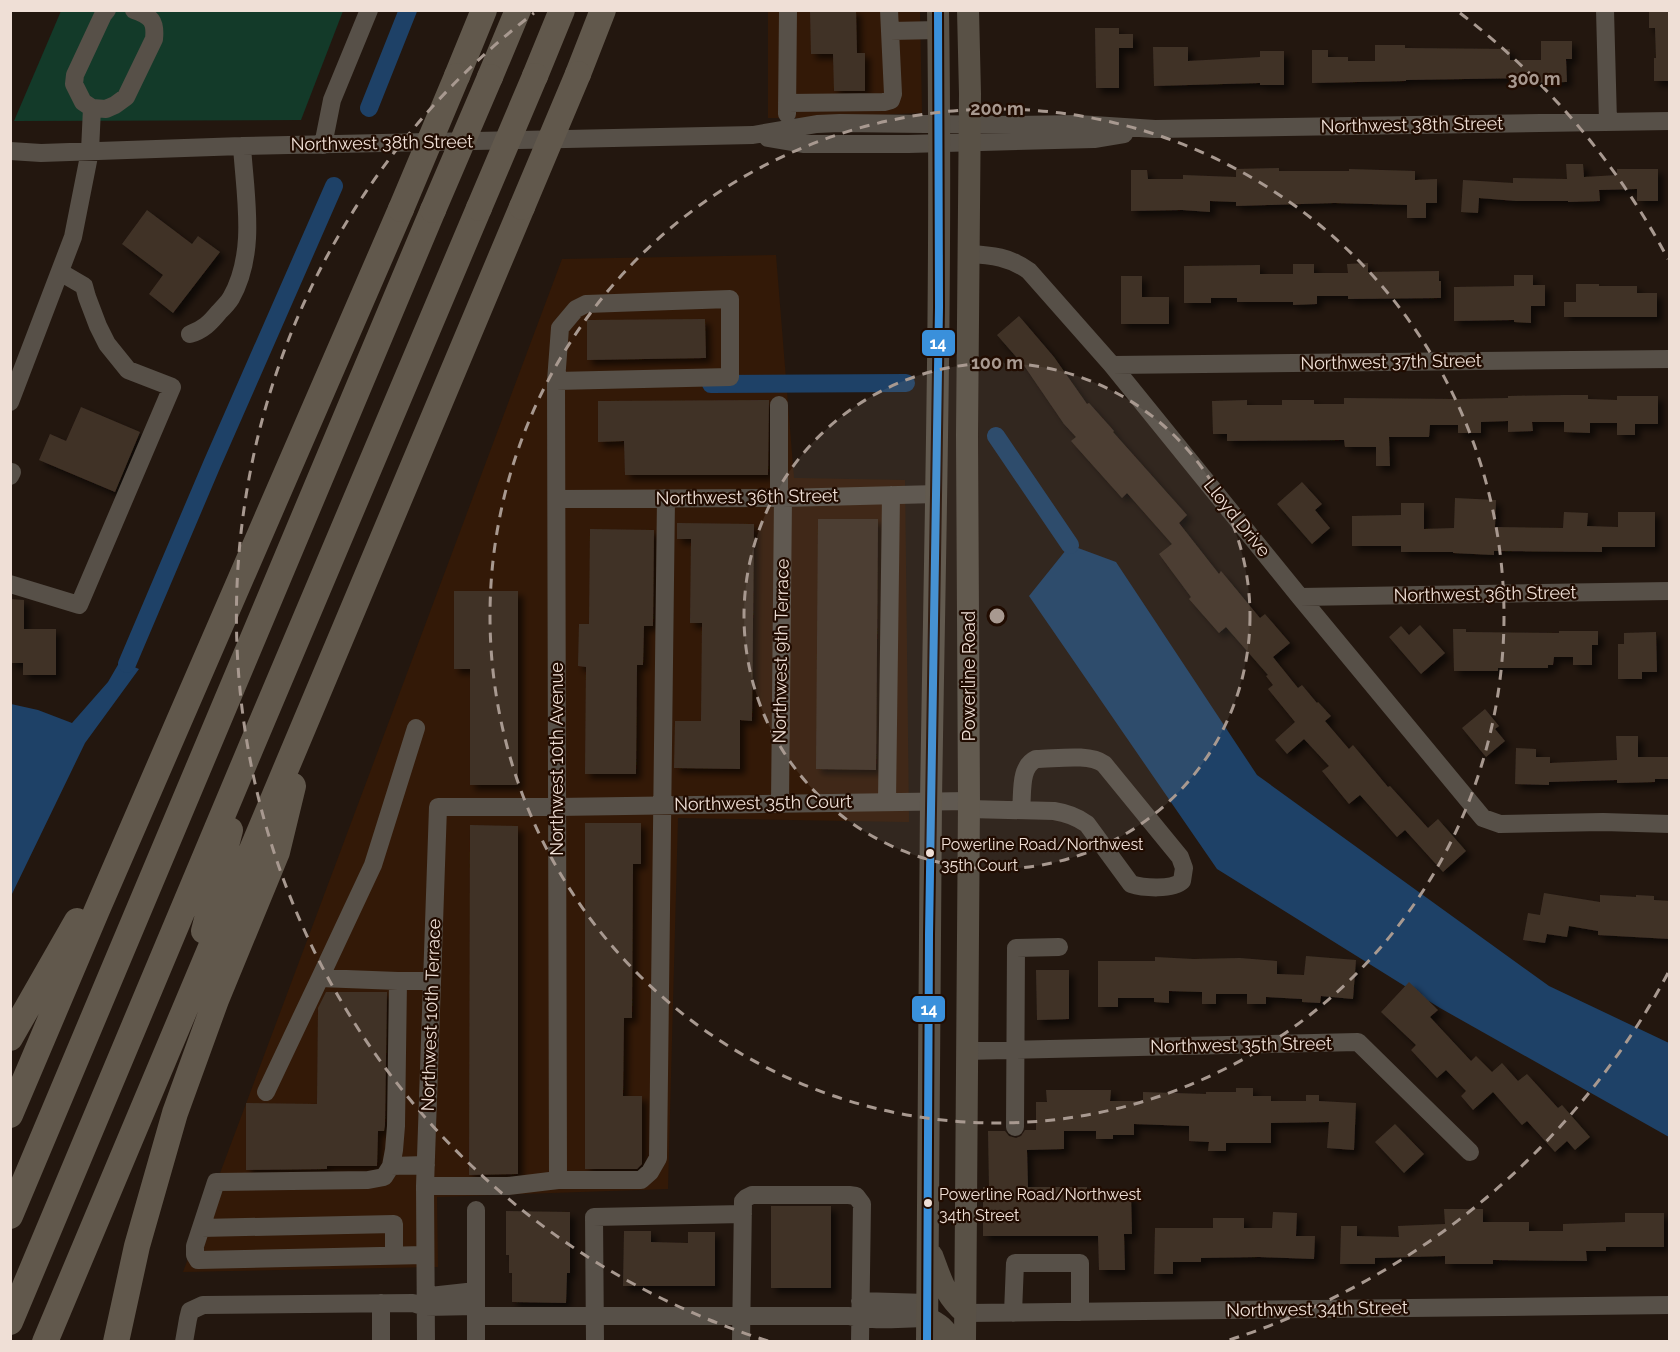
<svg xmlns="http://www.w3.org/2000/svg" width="1680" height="1352" font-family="Raleway,sans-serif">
<defs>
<filter id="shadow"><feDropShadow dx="5" dy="5" stdDeviation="3" flood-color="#0009"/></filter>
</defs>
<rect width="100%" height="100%" fill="#23170f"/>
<path fill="#331907" d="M768,11H920L922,113L801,118H768Z
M776,255L794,478L905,480L909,822L678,818L668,1189L437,1197L438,1267L183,1272L562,259Z"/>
<path fill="#133a29" d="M61,11H343L301,120L14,121Z"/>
<path fill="#1e4167" d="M1070,545L1116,562L1257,775L1549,986L1669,1043V1137L1440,1008L1217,869L1029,596Z
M119,663L127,664L139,669L85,743L11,896V704L38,710L72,723L108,682Z"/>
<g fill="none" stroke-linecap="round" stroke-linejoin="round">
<path stroke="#1e4167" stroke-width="18" d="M369,108L408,10
M711,384L906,383
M996,436L1070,545
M127,664L212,464L334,186"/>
</g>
<path fill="#403227" filter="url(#shadow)" d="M810,10H856L857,53H865V91H834L833,54H811Z
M1649,10H1670V81H1654V58H1656L1655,28H1649Z
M1095,28H1119V34H1133V48H1119V88H1096Z
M1541,41H1572V59H1566L1567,82L1527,83V78L1406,80V81L1312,83V50H1328V57H1348V61H1375V45H1405V48L1510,49V60H1541Z
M1153,47H1188V61L1260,57V51H1284V85H1260V83L1154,86Z
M1566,164H1583L1584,177L1617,175V169H1658V201H1637V189L1599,190L1600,201L1568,202V201H1516L1479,198L1478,213L1461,212L1463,180L1513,183V178L1567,179Z
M1279,168V171H1349V169L1415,171V180L1437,179V203H1426V218H1407V205L1334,203L1236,206V202L1210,201V212L1182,210L1131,211V170H1147L1148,179H1183V175L1236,177V169Z
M147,210L192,244L198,236L220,252L173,313L149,294L163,275L122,244Z
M1368,263V272L1439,271V281H1441V298L1348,299V296H1317V304L1293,305V302H1237V298H1211V303H1184V266L1260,265V274H1293V264H1314V273H1348L1347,264Z
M1514,275H1533V285H1545V306H1531V323L1514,322V320L1454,321V287L1514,286Z
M1121,276H1142V297H1169V324H1121Z
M1576,284H1599V286H1637V293H1657V317H1564V302H1576Z
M1019,316L1054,357L1087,404L1089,403L1114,431L1113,432L1187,515L1179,523L1219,574L1221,571L1260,618L1265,614L1290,643L1273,657L1298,688L1302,685L1317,703L1318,702L1331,716L1325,721L1349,749L1353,745L1388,787L1390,786L1428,828L1438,819L1466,851L1443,872L1405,830L1397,837L1360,795L1349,804L1322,771L1329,766L1304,739L1287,754L1275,740L1295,722L1268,689L1273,685L1266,676L1268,675L1226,627L1219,633L1189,599L1191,597L1159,554L1172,544L1127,493L1122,498L1071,441L1076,437L1064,424L1025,367L997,335Z
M705,319L706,358L587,360V320Z
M1565,395H1588V399L1617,400V396H1658V424H1635V435H1617V423H1590V433L1564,432V422H1532L1533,431L1508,432V421L1481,422V433H1458V425H1430L1429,437H1389L1390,466H1376V447H1345L1344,440L1227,441V434H1213L1212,401L1247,400V405H1282V400H1314V404H1344V398L1457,399L1508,398V396Z
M769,400L768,475H625L624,441L598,442V401Z
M81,407L140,432L115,492L39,460L50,434L66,441Z
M1302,482L1322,504L1315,510L1330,528L1312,544L1277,504Z
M1455,498L1496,500L1495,527L1563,528L1564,512L1588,513L1587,526L1618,527V512H1655V547H1602V552L1494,551V555L1453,553V552H1401V546H1352V516L1401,515V503H1424V529L1454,528Z
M818,519H878L876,770L816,769Z
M677,523L754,524L752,721L740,720V769L674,768L675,721H701L702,623H690L691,539H677Z
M590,529L654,530L653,626H644L643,665H637L636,774H585L586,667L578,666L579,624H589Z
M454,591H518V785H470V669H454Z
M10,599L24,600V629H56V675H23V663H10Z
M1420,625L1445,653L1421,674L1389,637L1401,626L1409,635Z
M1453,629H1466V632L1559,633V631H1598V645H1592V665H1573V657H1554L1553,665H1548V668H1498V671H1454Z
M1656,632L1657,672H1642V679H1618V644H1624V633Z
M1485,709L1499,726L1495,729L1505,741L1486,757L1462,728Z
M1616,736H1638V757H1670V779H1655V782L1617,783V780L1549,782V785L1515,784L1516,748L1536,749V757H1550V763L1617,760Z
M585,823H641V864H633L632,1018H624L623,1096H642V1164L637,1169H585Z
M470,825L518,826V1174L469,1175Z
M1544,893L1600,902V895L1636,897V895L1654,896V900L1670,901V939L1598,935V931L1569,926L1567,937L1547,934L1545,943L1523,940L1528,913L1540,915Z
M1306,956L1356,960L1353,999L1321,996L1320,1003L1302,1002V999L1266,997V1004H1247V994H1216V1004H1202V992L1169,991V1003L1154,1002V998H1118V1007H1098V961H1155V957L1193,959L1240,958L1277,961V974L1304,975Z
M1036,970H1069V1019L1037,1020Z
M1409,982L1438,1010L1430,1017L1471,1061L1476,1056L1492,1072L1502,1063L1518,1081L1527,1074L1558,1108L1562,1105L1590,1137L1575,1150L1567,1141L1555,1152L1527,1121L1522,1125L1493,1092L1473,1110L1461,1096L1466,1091L1446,1070L1437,1078L1411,1050L1416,1045L1381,1012Z
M326,992H387L385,1125L384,1131H378L377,1166H327V1169L246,1170V1103L317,1104L318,1008Z
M1236,1088H1253V1096H1271V1101H1306V1095H1319V1101L1356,1103L1354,1150L1327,1148L1329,1122L1271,1123V1143H1226V1151H1208L1209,1142L1189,1141V1126L1134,1124V1135H1113V1139H1096V1131H1064V1149L1027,1150L1028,1187H1087V1196L1131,1195L1132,1234H1124L1125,1270H1099L1098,1236H983V1187H989L988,1131H1005L1009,1136L1016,1138L1021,1136L1025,1130H1036V1102H1047L1046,1090H1111L1110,1101H1143V1092L1206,1094V1092H1236Z
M1395,1124L1424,1154L1404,1173L1375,1142Z
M771,1206H831V1288H771Z
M1444,1209H1483V1222H1529V1231H1563V1224L1625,1222V1213H1664V1247H1606V1251H1586L1587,1261L1493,1260V1264H1445V1256L1375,1258V1264H1340L1341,1226H1357V1236L1399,1237L1398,1226L1445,1224Z
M506,1211L570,1212V1273H567L566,1303L512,1302V1273H509V1255H506Z
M1273,1212L1297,1213L1296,1236H1315L1314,1259L1259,1257L1201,1258V1262H1173V1274H1154L1155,1228H1213V1218H1244V1228H1272Z
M624,1231H651V1242L688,1243V1232H715V1286H623Z"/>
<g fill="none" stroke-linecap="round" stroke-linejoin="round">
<path stroke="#575048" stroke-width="18" d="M107,10L103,15L75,75L74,84L83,102L92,108L106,109L115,105L126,97L154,39C156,21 151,16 134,10
M1605,10L1608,122
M890,31L939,30
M787,103L884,102L891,100L893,94L889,10
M787,114L788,10
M768,138L803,144H908L1094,139L1124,134
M323,145L332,100L369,10
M10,151L41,153L242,146L753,135L817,124L840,123L1011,125L1078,124L1155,129L1670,121
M968,254C992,255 1010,257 1029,271L1112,365L1300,597L1483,818L1500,824L1603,822L1670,824
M190,334C203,330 210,323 219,312C223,308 228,303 231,298C257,252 245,196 242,146
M1112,365L1670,359
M556,381L730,377V299L586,304L576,309L560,328L556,381L558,1180H641L650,1172L658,1158L666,498
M10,402L73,237L90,151L92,108
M10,472H12L10,476
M779,498V405
M557,499L783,498L937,494
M10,584L79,605L172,387L128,370L107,344L98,326L87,297L84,286L60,272
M1300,597L1670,591
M887,801L891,495
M780,803L783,498
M969,809L1054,811C1067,813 1076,816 1087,824L1131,884C1143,888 1173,890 1182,881L1184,868L1180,857L1104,764C1089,753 1055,759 1036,759C1019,767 1023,793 1021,810
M320,978L373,865L416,728
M966,1051L1358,1042L1470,1152
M266,1092L320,978L398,981
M1015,1127L1016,948L1059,947
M391,1166L394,1150L396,1126L398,981H432
M425,1186H508L558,1180
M201,1228L394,1224V1255
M425,1255L198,1260L195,1255V1246L216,1182L368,1180L384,1177L391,1166L426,1165
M430,1296L476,1291
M860,1301L927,1303
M381,1303V1342
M965,1313L1670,1305
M1013,1313L1015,1263H1080V1312
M476,1316H849C874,1322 901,1318 927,1318
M184,1342L188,1319L190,1311L203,1305L413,1303L425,1307L476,1306
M426,1342L425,1186L438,807H557L969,801
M476,1342V1210
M595,1342L594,1217L743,1214
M741,1342L743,1201L746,1198L752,1195H849L856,1196L862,1204L860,1342"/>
<path stroke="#595146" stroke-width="22" d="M932,1255C941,1279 945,1296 965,1313
M927,1318C938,1323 947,1329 951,1342
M927,1342C927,1161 928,980 931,800C935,537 942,274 938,10
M965,1342L969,801L967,435L970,94L968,10"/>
<path stroke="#61584c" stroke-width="26" d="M578,74L603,10
M457,76L484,10
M535,76L562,10
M490,77L518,10
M204,931L230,830
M10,1038L77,921
M10,1115L97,910L401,209
M10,1216L433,210
M10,1322L252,745L479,208
M45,1342L522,207
M116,1342L137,1246L175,1113L216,1000L277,852L293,786"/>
<path stroke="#61584c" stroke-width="26" d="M522,207L578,74
M479,208L535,76
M401,209L457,76
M433,210L490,77"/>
<g stroke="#210c01" stroke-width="12">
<path id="bus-1" d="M927,1342L929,935L939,307L938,10"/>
</g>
<use href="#bus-1" stroke="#3a90db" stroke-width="8"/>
</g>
<circle cx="997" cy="616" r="253" fill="#a89990" fill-opacity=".12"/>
<g fill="none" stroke="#a89990" stroke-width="3" stroke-dasharray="10 8">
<circle cx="997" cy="616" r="253"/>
<circle cx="997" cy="616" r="507"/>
<path d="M1668 973A760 760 0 0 1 1226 1341M768 1341A760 760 0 0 1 534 13M1460 13A760 760 0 0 1 1668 259"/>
</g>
<g fill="#efdfd6" stroke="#210c01" stroke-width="2">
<circle cx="930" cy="853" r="5"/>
<circle cx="928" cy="1203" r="5"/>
</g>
<g text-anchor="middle" stroke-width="4.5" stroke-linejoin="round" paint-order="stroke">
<g font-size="16" fill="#efdfd6" stroke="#210c01" text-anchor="start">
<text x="941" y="850">Powerline Road/Northwest<tspan x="941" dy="21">35th Court</tspan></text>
<text x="939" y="1200">Powerline Road/Northwest<tspan x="939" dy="21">34th Street</tspan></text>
</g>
<g font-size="18" fill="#efdfd6" stroke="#210c01">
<text transform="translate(1412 125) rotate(-1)" y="6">Northwest 38th Street</text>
<text transform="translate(382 143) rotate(-1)" y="6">Northwest 38th Street</text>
<text transform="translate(1391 362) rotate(-1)" y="6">Northwest 37th Street</text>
<text transform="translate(747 497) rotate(-1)" y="6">Northwest 36th Street</text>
<text transform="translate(1237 518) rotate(51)" y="6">Lloyd Drive</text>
<text transform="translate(1485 594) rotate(-1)" y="6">Northwest 36th Street</text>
<text transform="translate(781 651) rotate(-89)" y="6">Northwest 9th Terrace</text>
<text transform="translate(969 676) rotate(-90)" y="6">Powerline Road</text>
<text transform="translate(557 759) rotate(-90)" y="6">Northwest 10th Avenue</text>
<text transform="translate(763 803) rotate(-1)" y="6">Northwest 35th Court</text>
<text transform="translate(431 1015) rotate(-88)" y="6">Northwest 10th Terrace</text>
<text transform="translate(1241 1045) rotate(-1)" y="6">Northwest 35th Street</text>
<text transform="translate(1317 1309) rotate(-1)" y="6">Northwest 34th Street</text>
</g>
</g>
<circle cx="997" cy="616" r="9" fill="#a89990" stroke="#210c01" stroke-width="3"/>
<g font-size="18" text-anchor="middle" font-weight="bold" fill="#a89990" stroke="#210c01" stroke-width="4.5" stroke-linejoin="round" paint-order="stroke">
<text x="1534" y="85">300 m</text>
<text x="997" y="115">200 m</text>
<text x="997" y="369">100 m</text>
</g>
<g stroke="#210c01" stroke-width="2">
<rect x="921" y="329" width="35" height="28" rx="6" fill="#3a90db"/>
<rect x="911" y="995" width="35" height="28" rx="6" fill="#3a90db"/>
</g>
<g font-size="16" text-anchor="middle" font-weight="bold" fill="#fff">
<text x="938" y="349">14</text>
<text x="929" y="1015">14</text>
</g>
<rect width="1680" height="1352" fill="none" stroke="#efdfd6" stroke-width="24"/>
</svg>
